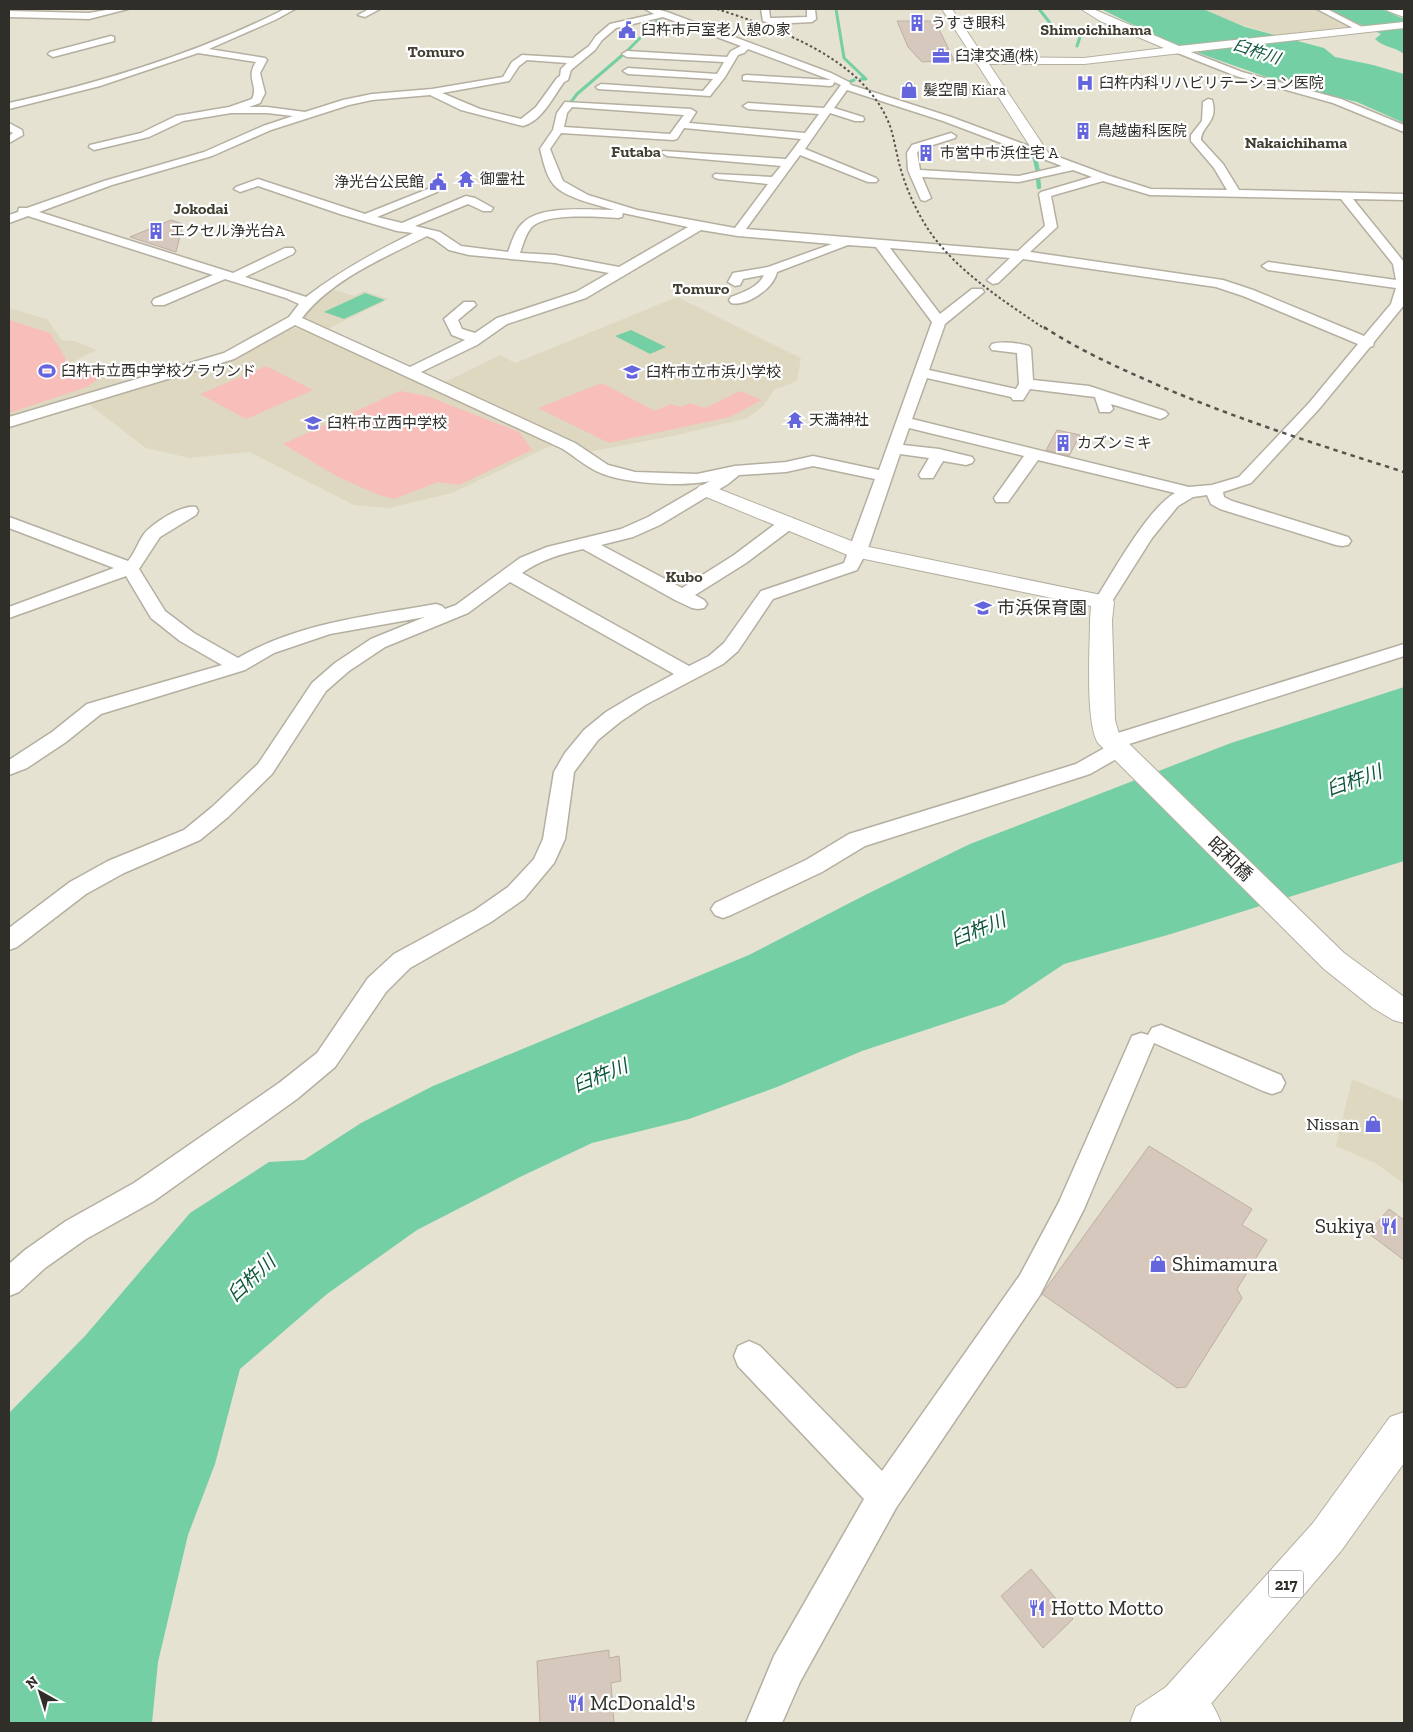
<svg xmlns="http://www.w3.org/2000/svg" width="1413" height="1732" font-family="'Zilla Slab','Noto Sans JP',serif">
<rect width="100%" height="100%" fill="#e6e2d2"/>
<path fill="#dfd8c1" d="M1203,9H1327L1364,26L1275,35L1223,19Z
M329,288L354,296L364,291L389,299L326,330L303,319L302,314Z
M677,297L801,358L797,381L774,390L764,405L748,418L673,436L588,452L582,446L443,383L500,355L515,363Z
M9,308L47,319L62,340L74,341L97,350L73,362L110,377L127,381L128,384L9,419Z
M291,328H301L324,335L555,444L452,493L389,508L354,505L249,452L189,458L146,448L87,403L210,367L242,353Z
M1352,1079L1404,1101V1184L1375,1163L1336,1146Z"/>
<path fill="#f7beba" d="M9,320L50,333L65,357V362L100,378L87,387L9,413Z
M266,366L313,390L246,419L200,394Z
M602,383L655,411L670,404L682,407L690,403L705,408L740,391L762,400L730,417L609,443L538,408Z
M400,391L427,396L519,432L532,450L459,485L438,482L394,499L379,495L338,477L283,444Z"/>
<path fill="#75cfa4" d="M1101,9H1203L1245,27L1324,48L1335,57L1373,65L1404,74V123L1357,102L1286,84L1204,55L1154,35Z
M1327,9H1382L1404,19V54C1395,47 1383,47 1375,39L1381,34Z
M365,293L385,300L344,319L324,312Z
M631,330L666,347L650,354L615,336Z
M1404,687V861L1171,934L1064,964L1004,1004L862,1051L777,1087L689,1119L592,1143L520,1177L417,1230L327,1294L240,1369L215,1464L188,1535L158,1662L152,1723H9V1413L85,1336L190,1213L269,1162L304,1160L361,1123L433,1086L749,955L867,894L970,844L1231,743Z"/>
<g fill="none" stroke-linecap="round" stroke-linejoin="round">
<path stroke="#75cfa4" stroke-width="3" d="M836,9L844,58L866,79H861
M1039,9L1058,33L1081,34L1077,46
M849,82L854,80
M571,102L577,94L626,52L662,16"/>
<path stroke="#75cfa4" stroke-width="4.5" d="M1034,154L1038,172
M1038,178L1039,187"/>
</g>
<path fill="#d7c8be" stroke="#beafa5" d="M897,21H935L954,60L922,62L908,47Z
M171,220L183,224L176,252L130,237Z
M1057,430L1080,435L1069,456L1046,450Z
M1149,1146L1252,1209L1242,1225L1267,1240L1237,1289L1242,1298L1186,1387L1177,1388L1042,1294Z
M1389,1209L1404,1220V1260L1368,1233Z
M1031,1569L1073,1619L1043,1648L1001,1596Z
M609,1650V1658L619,1656L621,1681L611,1683L614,1723H540L537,1661Z"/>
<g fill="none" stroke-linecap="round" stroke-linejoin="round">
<g stroke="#b4afa0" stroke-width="3">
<path id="street" d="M112,9H128L89,19L9,17V11L89,13Z
M285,9H295L275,20L209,49L265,58L267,60L260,73L265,93L260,103L249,107H267L305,112L343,100L372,94L432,89L503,77L512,62L522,55L573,58L589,46L596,36L610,24L654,14L645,9H656L667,12L831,73L849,82L851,85L951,117L1107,175L1151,189L1227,190L1214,168L1191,141V135L1202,121L1203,102L1208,99L1212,100C1219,122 1201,126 1201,140L1223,164L1239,190L1404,194V200L1353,199L1404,262V305L1374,342L1373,346L1370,347L1319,409L1251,483L1223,492L1224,497L1232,501L1348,537L1351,541L1348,545L1342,546L1336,545L1220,509L1211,504L1207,495L1193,497L1178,506L1152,538L1109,606L1103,607L1097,606L1094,602C1112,574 1147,509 1175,493L1038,460L1008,502H996L994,498L1024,456L909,428L903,445L939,449L972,457L974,460L972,463L966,465L943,461L933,478H921L919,475L929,458L900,454L867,551L857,570L773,599L738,651L723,664L645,705L620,722L598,740L574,772L565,839L554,863L524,899L491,922L410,968L386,992L335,1067L297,1099L154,1201L86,1239L45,1268L19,1292L9,1296V1264L25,1250L66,1221L134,1183L279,1083L317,1053L368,978L394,954L475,910L508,887L534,859L543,839L554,772L565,753L584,730L606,712L631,697L674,674L510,582L468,613L385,647L349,671L326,691L272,774L228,817L200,840L124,873L86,894L17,947L9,950V928L70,882L108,861L184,830L212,807L258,764L312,683L335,663L371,639L425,617L330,634L274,653L245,670L101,714L66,742L27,768L9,775V760L52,732L87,704L222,665L180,641L151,618L126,576L9,618V607L114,568L9,528V517L128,561C135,553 138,542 144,534C153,523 182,504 196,507L198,511L196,515L160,537L139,569L165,611L194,633L238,658C298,623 368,616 436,604L442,606L445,609L456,605L520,558L547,547L621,529L648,517L710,481C682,487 622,484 596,471C584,465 574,456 563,449L295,325L234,359L9,427V417L224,353L289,317L299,304L286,298L225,279L164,305H154L152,302L154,299L213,275L28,216L9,223V215L18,212L19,208H27L104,181L204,152L263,126L293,116L267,113H231L183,121L149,137L94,150L89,147L90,145L141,133L176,116L229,107L252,99C259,85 245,78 256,62L198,53L100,86L9,109V103C104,82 198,53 285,9ZM663,17L741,46L731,51L727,57L627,51L622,54L627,57L724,62L717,74L628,68L623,71L628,74L713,79L703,91L601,84L596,87L598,89L710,96L725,77L738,55L744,53L748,49L831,80L746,75L743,76V80L830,86L833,85L834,82L841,85L824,108L748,103L743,106L748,109L819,114L805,133L689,123L696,112L691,109L565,102L557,113L553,130L540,149C543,160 546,176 554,185C565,198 598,205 614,210C591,210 542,205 524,222C515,229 512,242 508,252L461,246L440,232L415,226L468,204L483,211H491L493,208L475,198L466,196L402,223L377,217L437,192L439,190L433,187L365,214L258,179L236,187L234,189L240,192L258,186L340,214L397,231L413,233C375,252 340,271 306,297L245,277L293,254L295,251L293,248H285L233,273L39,212L112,185L212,156L271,130L349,105L372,100L430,95L461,110L523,126C542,121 553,97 564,82L568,80L571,70L595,50L602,40L616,28ZM527,60L567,63L561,69L560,76L557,78L536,107L521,119L480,109L442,93L509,81L519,66ZM847,90L943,121L1062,166L1019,176L920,170L917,153L920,149L955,138L956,136L951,133L912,145L907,153L908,170L921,200L925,201L931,198L922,177L1019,182L1073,170L1092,177L1041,192L1039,194L1045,226L1018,251L746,229L800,155L868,182H876L878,180L876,178L805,149L830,113L855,121H863L864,119L863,117L834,108ZM572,107L684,115L670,134L564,127L567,113ZM684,128L801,139L786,159L663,151L662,153L667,156L781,166L772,177L715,174L713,176L715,178L719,179L768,184L735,228L637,210L588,195L563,181L550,149L561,133L673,140L677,139ZM1103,181L1150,195L1341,199L1393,264L1396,280L1268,262L1262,266L1268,270L1396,288L1391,304L1364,336L1253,290L1223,280L1030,252L1057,227L1051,196ZM623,213L688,227L619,267L555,255L520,253C523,245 525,235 531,228C545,212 598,217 618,218L622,217ZM701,230L738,236L832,244L768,267L733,273L728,282L735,286L740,285L743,279L764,275C758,288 743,292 731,297L729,300L731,303C747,307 774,288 777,272L848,245L876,247L932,322L879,470L813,456L786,462L735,466L697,474L635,472L608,465L575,443L421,372L477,345L507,324L586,298ZM427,236L434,239L449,250L469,255L555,263L609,273L576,292L497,318L475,333L462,329L458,320L476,305L474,302H464L444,319L452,335L465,340L410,367L302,318C332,279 384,258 427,236ZM890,248L1010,258L987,280L993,284L998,283L1023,259L1216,287L1243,296L1358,344L1309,403L1239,477L1212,485L1189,487L912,419L927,378L1011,397L1013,400H1023L1030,389L1095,397L1100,412H1110L1113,409L1111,404L1160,419L1165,417L1168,414L1165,411L1089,386L1033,380L1031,349L1029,346C1018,343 1003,341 992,344L990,347L992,350L1017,353L1019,384L1016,389L929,370L945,324L984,292L982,289H972L940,314ZM813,466L875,479L844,563L761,591L724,643L709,656L689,666L522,573C540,560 561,554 583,549L675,600L692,608L698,609L704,608L707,604L704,600L695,595L746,563L794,527L796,523L794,519H782L734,555L682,588L601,545L633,537L660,525L728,484L739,475L786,472Z
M369,9H380L365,17L358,15Z
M761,9H769L770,18H773L807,17V9H815L816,19L812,22L772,24L763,21Z
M1317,9H1327L1366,29L1365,31H1359Z
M111,36L114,37V41L53,57L48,54L50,52Z
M1178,47L1242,72L1341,99L1404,125V132L1333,103L1236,76L1175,52L1173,50Z
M9,123L22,130L23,135L9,143V136L13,133L9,131Z
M1404,644V656L1126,745L1128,749L1125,754L1090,774L865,846L822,872L731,915L723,918L715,915L711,909L715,903L806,860L849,834L1076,764L1106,747L1102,742L1105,737Z
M1161,1025L1281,1075L1285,1083L1281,1091L1272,1094L1263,1091L1154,1043L1084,1209L1040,1295L896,1508L800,1682L782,1723H746L774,1656L864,1499L738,1366L734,1356L738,1346L749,1341L760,1346L882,1471L1020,1275L1059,1202L1132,1036L1141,1033L1148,1035L1152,1028Z"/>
</g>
<g stroke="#b4afa0" stroke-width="2">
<path id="secondary" d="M942,9H952L984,57L1084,58L1164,48L1100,21L1081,9H1093L1179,46L1404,22V28L1084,64H989L1049,154L1042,158L1035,154Z
M706,484L864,546L1111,597L1114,602L1112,620L1115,720L1119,734L1344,953L1404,997V1023L1393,1020L1373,1008L1324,969L1098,743C1085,722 1090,647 1090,620L1091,606L850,556L699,494L696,490L699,486Z
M1182,1681C1203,1690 1213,1701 1221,1723H1170L1160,1703L1166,1687Z"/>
</g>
<g stroke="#b4afa0" stroke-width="2">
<path id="primary" d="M1387,9L1404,10V17L1388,11Z"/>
</g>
<g stroke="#b4afa0" stroke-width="2">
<path id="highway" d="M1404,1412V1463L1341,1551L1198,1719L1191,1723H1130L1136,1707L1166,1687L1313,1523L1390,1417Z"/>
</g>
<use href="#street" fill="#fff" fill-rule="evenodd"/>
<use href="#secondary" fill="#fff" fill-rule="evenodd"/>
<use href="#primary" fill="#fff" fill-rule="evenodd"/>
<use href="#highway" fill="#fff" fill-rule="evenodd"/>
<path stroke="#56544c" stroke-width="2" stroke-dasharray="2.5 2.5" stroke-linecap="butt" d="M717,9C779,29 865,59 890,126C894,138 896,151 899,163C905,186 915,209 928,229C956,271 1004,301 1045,329"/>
<path stroke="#56544c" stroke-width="2.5" stroke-dasharray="4.5 4.5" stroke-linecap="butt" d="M1044,327C1074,347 1108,363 1142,378C1226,416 1316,444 1404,472"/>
</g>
<defs>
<g id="building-bare" transform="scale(1.35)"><path d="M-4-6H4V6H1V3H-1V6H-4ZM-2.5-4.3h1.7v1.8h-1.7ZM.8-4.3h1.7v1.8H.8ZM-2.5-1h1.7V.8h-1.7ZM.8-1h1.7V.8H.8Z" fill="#6565de" stroke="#fff" stroke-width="2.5" paint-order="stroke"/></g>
<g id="civic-bare" transform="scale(1.35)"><path d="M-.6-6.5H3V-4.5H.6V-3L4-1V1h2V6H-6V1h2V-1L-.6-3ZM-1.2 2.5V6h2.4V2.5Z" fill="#6565de" stroke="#fff" stroke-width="2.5" paint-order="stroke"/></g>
<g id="office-bare" transform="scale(1.35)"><path d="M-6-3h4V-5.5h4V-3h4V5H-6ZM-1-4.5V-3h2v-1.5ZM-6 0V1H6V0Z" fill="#6565de" stroke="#fff" stroke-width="2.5" paint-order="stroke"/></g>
<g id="hospital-bare" transform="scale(1.35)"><path d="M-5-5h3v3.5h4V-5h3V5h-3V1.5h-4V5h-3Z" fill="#6565de" stroke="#fff" stroke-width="2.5" paint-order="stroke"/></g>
<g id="shop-bare" transform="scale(1.35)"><path d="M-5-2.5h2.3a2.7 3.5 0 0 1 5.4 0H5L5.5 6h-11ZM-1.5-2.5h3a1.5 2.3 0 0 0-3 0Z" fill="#6565de" stroke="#fff" stroke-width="2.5" paint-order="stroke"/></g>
<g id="temple-bare" transform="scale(1.35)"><path d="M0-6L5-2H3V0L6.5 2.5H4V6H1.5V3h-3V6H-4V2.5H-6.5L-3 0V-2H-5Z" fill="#6565de" stroke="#fff" stroke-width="2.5" paint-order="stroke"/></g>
<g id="stadium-bare" transform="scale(1.35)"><path d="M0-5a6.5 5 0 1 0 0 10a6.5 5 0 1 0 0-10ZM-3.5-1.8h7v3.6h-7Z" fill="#6565de" stroke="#fff" stroke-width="2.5" paint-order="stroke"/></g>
<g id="school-bare" transform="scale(1.35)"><path d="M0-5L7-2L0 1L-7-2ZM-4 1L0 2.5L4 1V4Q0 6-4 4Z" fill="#6565de" stroke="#fff" stroke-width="2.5" paint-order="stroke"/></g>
<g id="restaurant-bare" transform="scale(1.35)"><path d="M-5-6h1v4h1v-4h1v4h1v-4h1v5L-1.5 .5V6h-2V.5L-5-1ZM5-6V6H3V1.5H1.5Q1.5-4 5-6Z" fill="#6565de" stroke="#fff" stroke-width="2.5" paint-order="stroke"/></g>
</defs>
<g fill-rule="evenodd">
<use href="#building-bare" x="917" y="23"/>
<use href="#civic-bare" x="627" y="30"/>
<use href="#office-bare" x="941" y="56"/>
<use href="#hospital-bare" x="1085" y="83"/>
<use href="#shop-bare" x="909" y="90"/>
<use href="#building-bare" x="1083" y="131"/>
<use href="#building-bare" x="926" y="153"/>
<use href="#temple-bare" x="466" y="179"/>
<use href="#civic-bare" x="438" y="182"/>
<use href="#building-bare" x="156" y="231"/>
<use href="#stadium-bare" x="47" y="371"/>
<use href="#school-bare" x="632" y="372"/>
<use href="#temple-bare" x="795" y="420"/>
<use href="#school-bare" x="313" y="423"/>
<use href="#building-bare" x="1063" y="443"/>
<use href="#school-bare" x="983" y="608"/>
<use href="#shop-bare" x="1373" y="1124"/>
<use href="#restaurant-bare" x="1389" y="1226"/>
<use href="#shop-bare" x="1158" y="1264"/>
<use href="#restaurant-bare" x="1037" y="1608"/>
<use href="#restaurant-bare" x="576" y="1703"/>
</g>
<g text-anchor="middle" stroke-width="4.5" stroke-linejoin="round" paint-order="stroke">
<g font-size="15" fill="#302e28" stroke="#fff" text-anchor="start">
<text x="931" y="28">うすき眼科</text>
<text x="641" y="35">臼杵市戸室老人憩の家</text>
<text x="955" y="61">臼津交通(株)</text>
<text x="1099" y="88">臼杵内科リハビリテーション医院</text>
<text x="923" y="95">髪空間 Kiara</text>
<text x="1097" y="136">鳥越歯科医院</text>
<text x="940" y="158">市営中市浜住宅 A</text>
<text x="480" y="184">御霊社</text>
<text x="424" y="187" text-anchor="end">浄光台公民館</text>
<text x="170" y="236">エクセル浄光台A</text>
<text x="61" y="376">臼杵市立西中学校グラウンド</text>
<text x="646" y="377">臼杵市立市浜小学校</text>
<text x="809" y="425">天満神社</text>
<text x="327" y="428">臼杵市立西中学校</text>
<text x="1077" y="448">カズンミキ</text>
</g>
<g font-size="16" font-weight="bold" fill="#413d30" stroke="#fff">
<text x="1096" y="35">Shimoichihama</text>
<text x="436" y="57">Tomuro</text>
<text x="1296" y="148">Nakaichihama</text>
<text x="636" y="157">Futaba</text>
<text x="201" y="214">Jokodai</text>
<text x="684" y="582">Kubo</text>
</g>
<g font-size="16" font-style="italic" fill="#0c553a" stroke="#fff">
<text transform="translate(1257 51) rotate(18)" y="6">臼杵川</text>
</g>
<g font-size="16" font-weight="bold" fill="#413d30" stroke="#fff">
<text x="701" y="294">Tomuro</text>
</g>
<rect fill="#fff" stroke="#6e6d68" stroke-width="1" x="1268.5" y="1570.5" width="35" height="27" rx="4"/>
<g font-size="16" font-weight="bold" fill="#302e28">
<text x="1286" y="1590">217</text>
</g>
<g font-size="18" fill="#302e28" stroke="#fff" text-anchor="start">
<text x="997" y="614">市浜保育園</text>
<text x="1359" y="1130" text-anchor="end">Nissan</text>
</g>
<g font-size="18" fill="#302e28" stroke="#fff">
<text transform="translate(1230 859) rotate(44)" y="6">昭和橋</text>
</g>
<g font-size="19" font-style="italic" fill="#0c553a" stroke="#fff">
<text transform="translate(1354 780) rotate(-20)" y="7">臼杵川</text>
<text transform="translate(978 929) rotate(-22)" y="7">臼杵川</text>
<text transform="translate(600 1075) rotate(-22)" y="7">臼杵川</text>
<text transform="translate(251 1278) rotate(-43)" y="7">臼杵川</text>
</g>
<g font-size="21" fill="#302e28" stroke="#fff" text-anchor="start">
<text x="1375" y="1233" text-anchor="end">Sukiya</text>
<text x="1172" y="1271">Shimamura</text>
<text x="1051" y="1615">Hotto Motto</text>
<text x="590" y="1710">McDonald's</text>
</g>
</g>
<rect width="1413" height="1732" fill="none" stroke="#302e28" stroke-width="20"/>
<g transform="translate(40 1692) rotate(321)" stroke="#ffffff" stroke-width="4" paint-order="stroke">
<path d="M0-4L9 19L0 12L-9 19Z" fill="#302e28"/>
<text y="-8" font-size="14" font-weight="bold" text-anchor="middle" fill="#302e28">N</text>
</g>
</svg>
